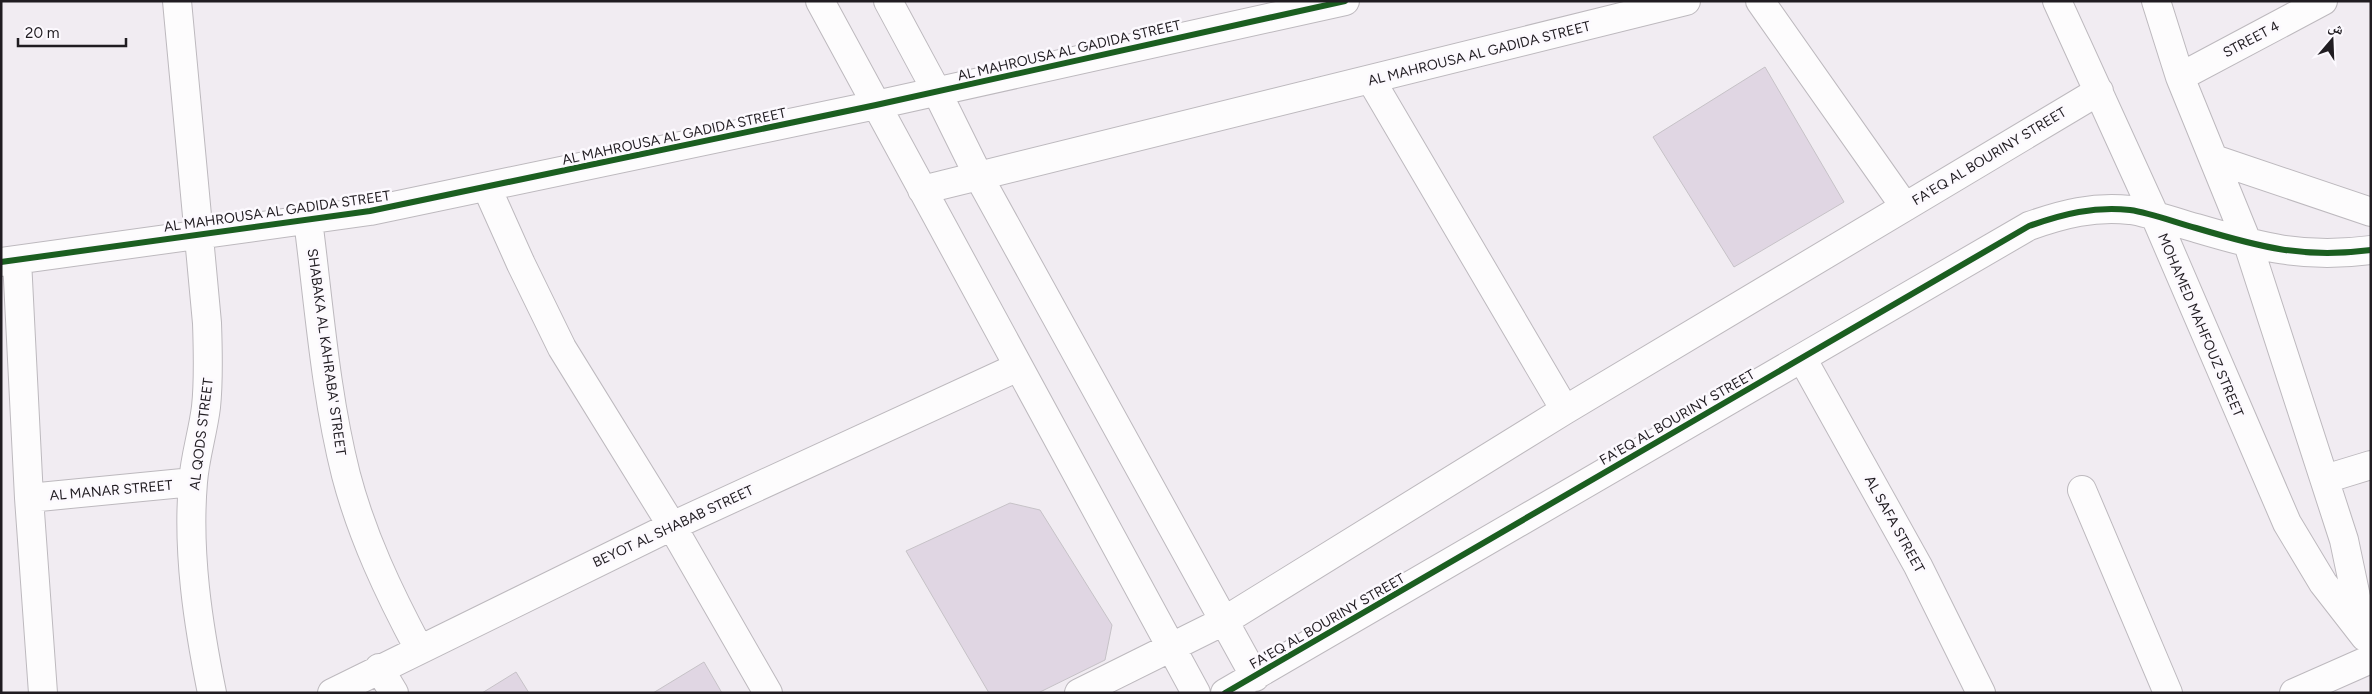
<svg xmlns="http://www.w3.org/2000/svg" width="2372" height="694" font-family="Figtree,'Noto Naskh Arabic',sans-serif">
<rect width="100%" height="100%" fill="#f1ecf2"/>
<path fill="#e0d6e3" stroke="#c6c2c7" d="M1765,67L1844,202L1734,267L1653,137Z
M1010,503L1040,510L1112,625L1105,660L1038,693H989L906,551Z
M704,662L722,693H653Z
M516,672L529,693H482Z"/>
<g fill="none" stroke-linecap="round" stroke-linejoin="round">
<g stroke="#bdb9be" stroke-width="30">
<path id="minor" d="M177,1L207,323C208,351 209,379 206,407C203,432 195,456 193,482C187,552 198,624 212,693
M820,1L1196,693
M888,1L937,92L979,177L1255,677
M1760,1L1905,207
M2057,1L2155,216L2287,523L2323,583L2365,637
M2156,1L2180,77L2248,244L2344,540L2364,635
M2180,77L2323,1
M1371,80L1565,410
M2214,159L2371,212
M487,188L521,264L562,348L672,526L768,693
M922,190L1686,1
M308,220C319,305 325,392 346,475C362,536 389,593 419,649
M17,260L29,498L43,693
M1,262L370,211L876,105L1345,1
M1802,358L1918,566L1981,693
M2325,479L2371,465
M2082,490L2168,693
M29,498L193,482
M379,668L394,693
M332,693L672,526L1018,367
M1079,693L1224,621L1565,410L2099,91
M1225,693L2029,226C2063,214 2094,206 2130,210C2151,213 2174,222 2196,228C2260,247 2303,259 2371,250
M2294,693L2371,659"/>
</g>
<use href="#minor" stroke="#fdfcfd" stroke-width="28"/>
<g stroke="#fcf9fe" stroke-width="9">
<path id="cycleway" d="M1,262L370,211L876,105L1345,1
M1225,693L2029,226C2063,214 2094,206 2130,210C2151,213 2174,222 2196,228C2260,247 2303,259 2371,250"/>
</g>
<use href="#cycleway" stroke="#1b5e20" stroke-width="6"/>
</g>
<g text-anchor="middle" stroke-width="5" stroke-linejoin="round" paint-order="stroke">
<g font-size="14" fill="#201c21" stroke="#fcf9fe">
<text transform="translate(2251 39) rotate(-28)" y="5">STREET 4</text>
<text transform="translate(1069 50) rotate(-13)" y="5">AL MAHROUSA AL GADIDA STREET</text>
<text transform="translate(1479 53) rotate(-14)" y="5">AL MAHROUSA AL GADIDA STREET</text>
<text transform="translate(674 136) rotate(-12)" y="5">AL MAHROUSA AL GADIDA STREET</text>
<text transform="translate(1989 156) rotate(-31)" y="5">FA'EQ AL BOURINY STREET</text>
<text transform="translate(277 211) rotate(-8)" y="5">AL MAHROUSA AL GADIDA STREET</text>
<text transform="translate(2201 325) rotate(67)" y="5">MOHAMED MAHFOUZ STREET</text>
<text transform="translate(327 352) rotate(82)" y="5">SHABAKA AL KAHRABA' STREET</text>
<text transform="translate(1677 417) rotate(-30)" y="5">FA'EQ AL BOURINY STREET</text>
<text transform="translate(201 434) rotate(-83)" y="5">AL QODS STREET</text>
<text transform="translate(111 490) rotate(-5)" y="5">AL MANAR STREET</text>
<text transform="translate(1895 524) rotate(61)" y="5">AL SAFA STREET</text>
<text transform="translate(673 526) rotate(-25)" y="5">BEYOT AL SHABAB STREET</text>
<text transform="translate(1327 621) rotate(-30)" y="5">FA'EQ AL BOURINY STREET</text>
</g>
</g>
<rect width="2372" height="694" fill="none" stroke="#201c21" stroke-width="5"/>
<g transform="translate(2332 40) rotate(19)" stroke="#fcf9fe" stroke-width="4" paint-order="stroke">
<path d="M0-4L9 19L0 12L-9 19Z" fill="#201c21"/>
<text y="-8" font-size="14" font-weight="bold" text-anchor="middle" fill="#201c21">ش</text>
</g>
<path d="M18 38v8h108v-8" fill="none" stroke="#201c21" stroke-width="2.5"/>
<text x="25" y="38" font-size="15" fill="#201c21" stroke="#fcf9fe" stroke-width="4" paint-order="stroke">20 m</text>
</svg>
